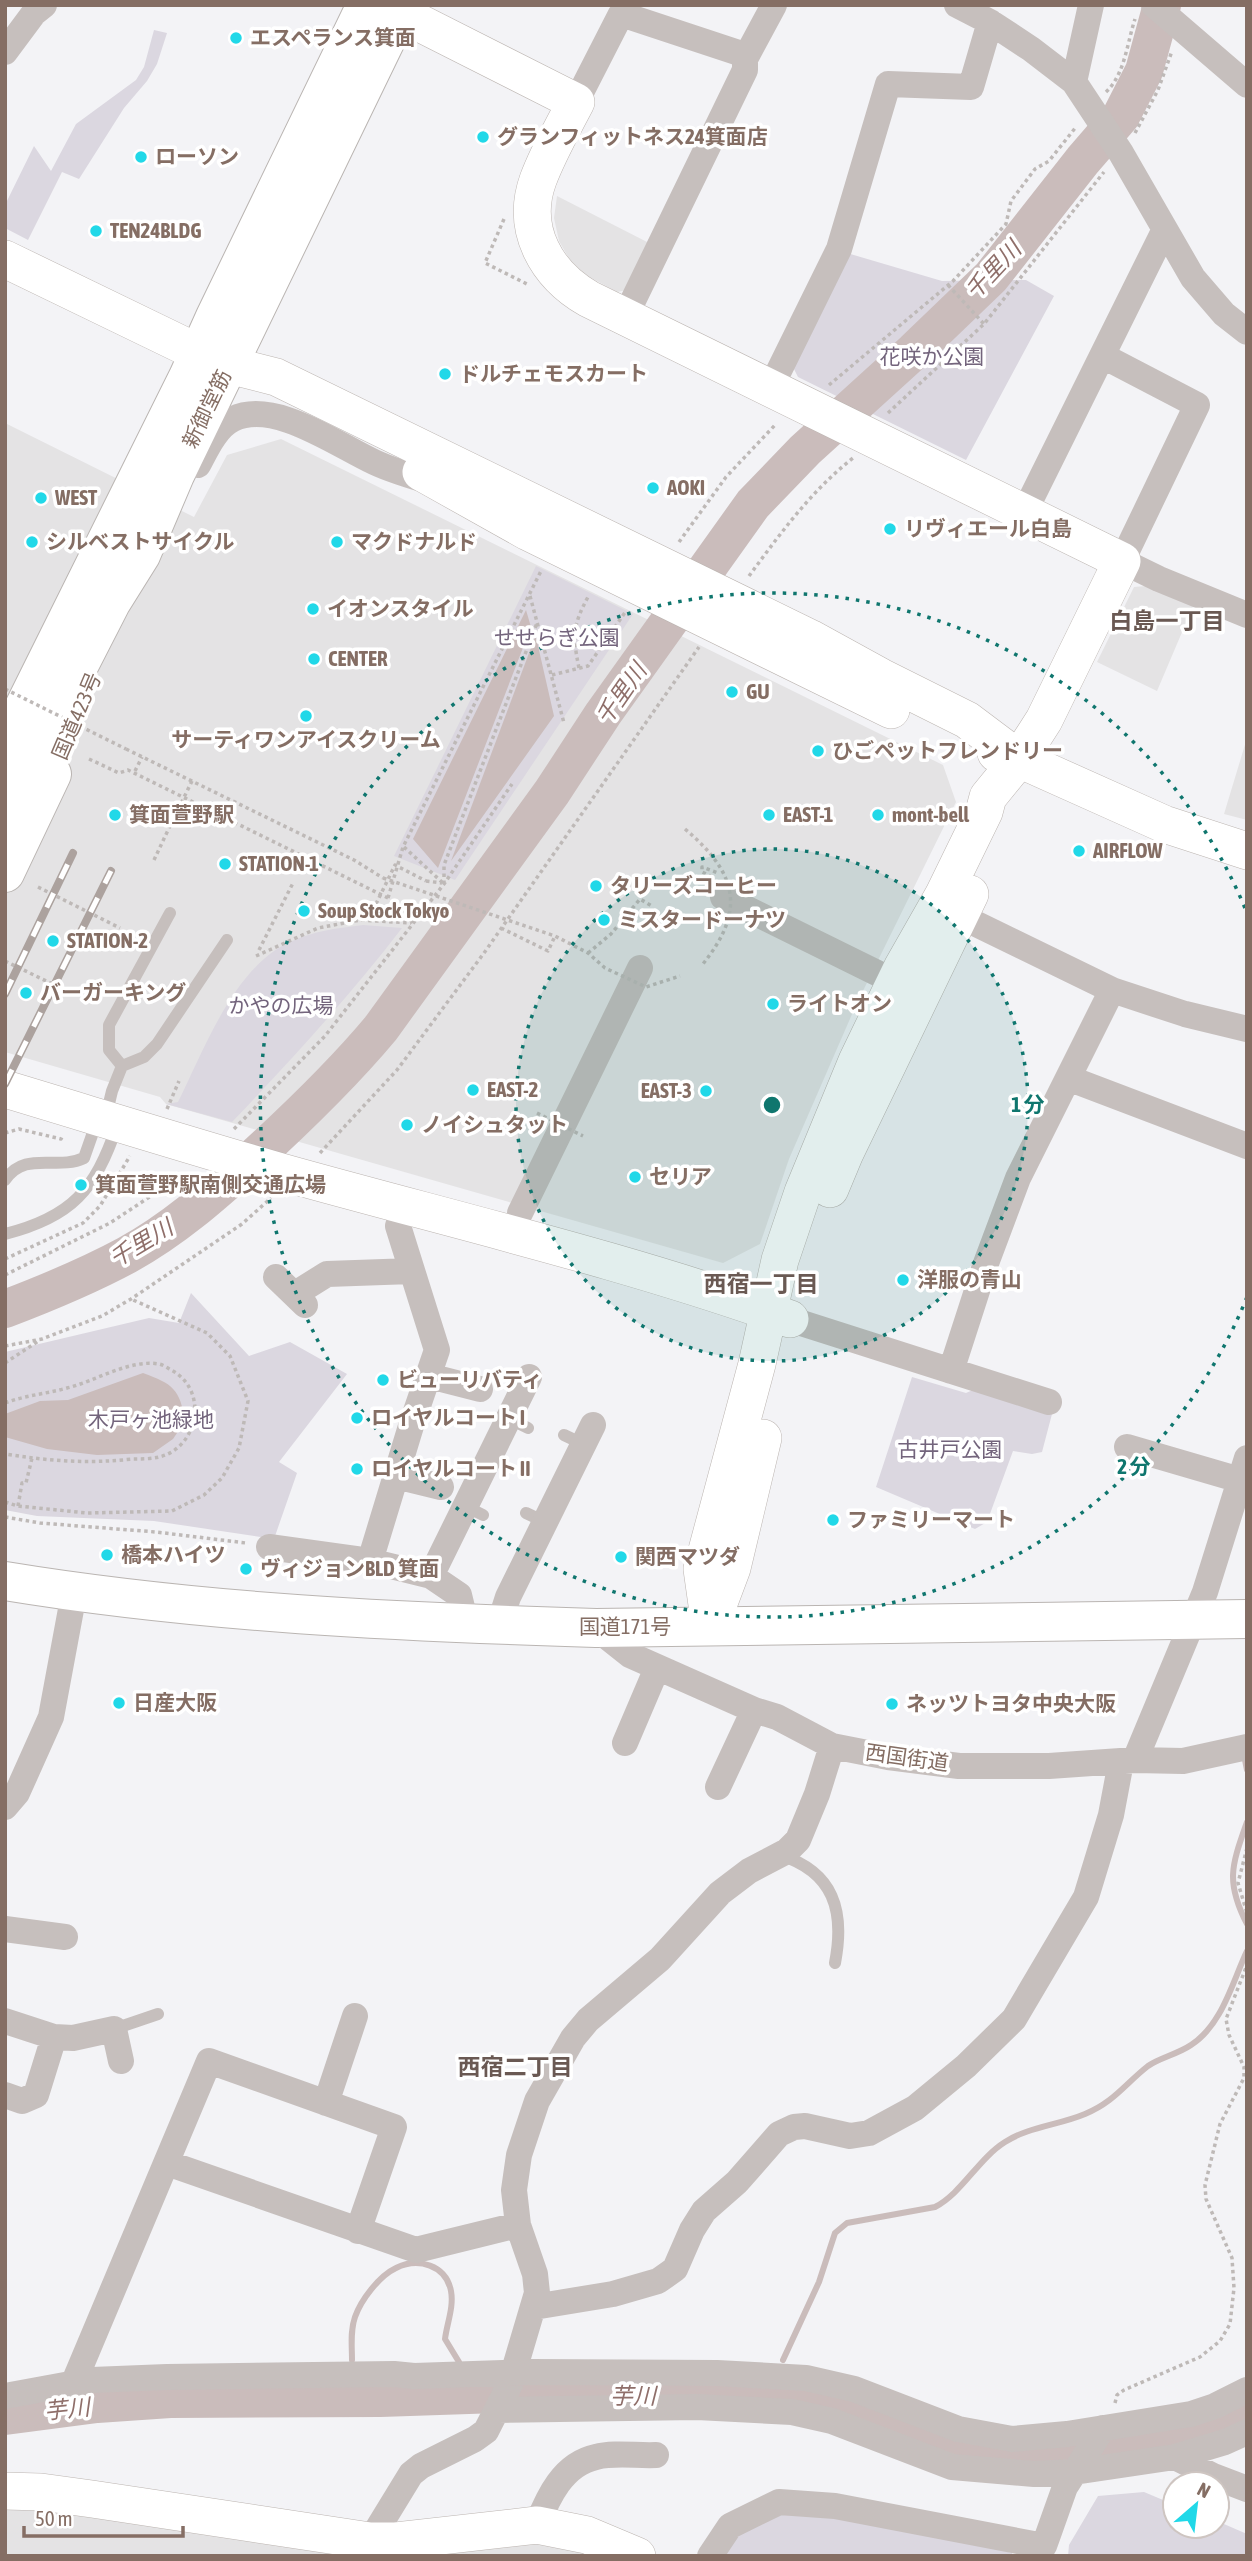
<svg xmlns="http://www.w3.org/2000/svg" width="1252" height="2561" font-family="'Asap Condensed','Noto Sans JP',sans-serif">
<rect width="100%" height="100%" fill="#f3f3f6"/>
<path fill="#e4e3e4" d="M557,196L651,244L631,289L617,292L586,275L571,262L559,241L554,218Z
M5,423L194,517L227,455L281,439L943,765L956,802L856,1005L789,1159L760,1244L723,1263L166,1104L160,1097L5,1052Z
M1146,586L1194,604L1157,691L1097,662L1134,587Z
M1247,738V820L1224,814Z
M5,2491L370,2541L537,2525L637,2556H5Z"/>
<path fill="#dbd7e0" d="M154,30L167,33L157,64L147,81L124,108L79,179L62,172L28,240L5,228V205L34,146L51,171L76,124L136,80L144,67Z
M847,253L942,281L1026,280L1054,296L966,460L798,377L792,365Z
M536,566L633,614L455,880L394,856Z
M363,925L402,928C349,997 292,1059 232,1122L166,1104L178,1102C204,1050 234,967 290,942C313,931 338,928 363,925Z
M191,1293L249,1356L290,1342L347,1374L279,1462L297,1473L274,1539L154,1521L37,1516L5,1510V1352L149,1318L179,1323Z
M912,1377L966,1393L975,1389L1052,1414L1042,1452L1032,1454L1013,1451L987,1522L975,1529L876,1487Z
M1144,2492L1175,2505V2526H1217V2521L1247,2534V2556H1068L1069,2545L1098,2496Z
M779,2502L835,2506L1012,2553V2556H710Z"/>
<path fill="#cabcbb" d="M526,610L531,627L438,868L413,839Z
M536,637L554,716L451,861L535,637Z
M143,1373C173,1384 180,1389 185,1421L173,1439L153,1453L97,1455L47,1449L5,1437V1414L40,1401L68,1400Z"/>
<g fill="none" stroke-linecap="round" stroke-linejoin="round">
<path stroke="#cabcbb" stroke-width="6" d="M1245,1760L1247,1770
M1247,1822C1232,1865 1225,1881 1247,1924
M352,2360C352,2346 350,2331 355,2317C361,2300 379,2276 396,2268C418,2257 446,2265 451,2291C454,2307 447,2323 445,2339L459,2362
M783,2360L819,2282L835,2233L847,2223L935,2207C962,2193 978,2159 1005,2142C1028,2127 1059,2125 1085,2114C1114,2102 1125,2084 1148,2066C1159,2058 1178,2054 1191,2045C1222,2025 1232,1983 1247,1951
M482,2390L486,2395
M767,2396L771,2386
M350,2398L351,2385"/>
<path stroke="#cabcbb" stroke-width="38" d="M5,1309C47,1293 88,1276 127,1255C174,1229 211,1196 250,1161C296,1119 341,1076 381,1028L552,792L603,714L753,504L805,450L914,351L991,277L1083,160L1121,116L1144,71L1162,5
M5,2416L97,2404L170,2399L380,2398L498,2394L767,2396C794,2398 820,2403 845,2411C874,2420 901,2435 929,2444C998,2466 1065,2457 1135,2446C1173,2440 1213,2434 1247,2415"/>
<g stroke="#bcb5b1" stroke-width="38">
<path id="secondary" d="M400,13L576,102C563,127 548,153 538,180C520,230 547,275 589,299L1122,561L1044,720L1019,759L988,797L984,812L943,896L902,968L857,1061L803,1192L780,1260L757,1364L702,1569L710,1626
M5,259L199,353L229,365L276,377L810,638L881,677L967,720L1019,759
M421,472L528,532L891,710
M996,753L1019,759L1164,824L1247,851
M5,1089C98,1117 191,1146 285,1173C453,1220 625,1260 790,1319
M830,1189L845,1153L970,894
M711,1624L732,1568L763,1438
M5,2491L41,2492L92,2499L370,2541H396L537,2525L587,2535L637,2556"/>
</g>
<g stroke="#bab5b2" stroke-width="40">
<path id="highway" d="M5,745L188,377L215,317L366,5
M5,810L111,603L141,555L175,475L403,5
M5,873L52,774
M5,1581C200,1613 399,1622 596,1628L1247,1619"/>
</g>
<path stroke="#beb9b7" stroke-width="3.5" stroke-dasharray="3.5 3.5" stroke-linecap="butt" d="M1106,92C1125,74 1127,43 1135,19
M1135,133L1158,90L1172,51
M504,219L485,263L529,285
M948,285L984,324
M829,385L953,281L1006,224L1011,201L1035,169L1049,161L1076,127
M888,413L984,324L1104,172
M679,542L726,477L776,424
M749,576C780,534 811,491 853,458
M530,596L564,723
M579,668C572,634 573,625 589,595
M552,675L588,666L626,611
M126,749L354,860L383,878
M89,759L119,773L128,770L388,898L413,923
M135,771L142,757
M404,847L444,884
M154,860L169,828
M712,877L702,872V867L718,873
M426,881L442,883
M444,884V865L537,623
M38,887L120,928
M388,898L403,847L541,571
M501,928L548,951L555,936
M259,950L293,883
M588,953L611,934L640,899L652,906
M256,956L318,928L360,920L411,923
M5,961L73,994
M167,1109L179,1081
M234,1129L325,1036L444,884L512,784
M5,1133L19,1129L61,1139L62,1137
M320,1153L397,1070L484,953L699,647
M5,1259L83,1223L100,1206L130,1156
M5,1275L110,1223L186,1173
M5,1346L42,1339L102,1316L131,1299L242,1224L271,1198
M5,1363L40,1340
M5,1403C26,1395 46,1394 67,1388C96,1381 129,1359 159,1364C164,1365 169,1369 173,1371C209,1392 198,1448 159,1457C151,1459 141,1459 132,1459C87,1464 50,1461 5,1454
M5,1502L18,1506L87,1513L172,1511L204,1495L222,1478L239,1448L248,1401L230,1356L207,1333L131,1299
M18,1506L22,1483H26L32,1458
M5,1517L40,1523L156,1532L246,1543
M1247,1848L1238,1883L1247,1913
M1115,2403L1117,2395L1124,2390L1200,2357L1220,2341L1230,2324L1234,2288L1232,2258L1206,2199L1205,2185L1220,2124L1244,2078V2067L1229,2035L1226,2019L1247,1965"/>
<path stroke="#c6bfbd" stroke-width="12" d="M122,1066L109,1050V1025L170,913
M106,1116L112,1091L122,1066L144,1057L157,1044L227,940
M5,1180C25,1150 57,1171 84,1158L97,1121
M5,1234C72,1217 95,1190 117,1126
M508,1418L528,1428
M564,1435L583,1444
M465,1506L483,1515
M526,1513L545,1522
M780,1855C834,1872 845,1911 835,1963
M114,2029L158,2014"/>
<path stroke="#c6bfbd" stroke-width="26" d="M957,5L990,22L1031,49L1074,82L1121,153L1193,278L1224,314L1247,332
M1154,5L1247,85
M5,52L34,13L44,5
M745,59L774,5
M1074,82L1091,5
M576,102L621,14L739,53L745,59V70L625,317
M1103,356L1197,405L1122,561L1159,579L1247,615
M770,389L839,249L888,84L971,87L990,22
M198,465C206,450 216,427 233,419C274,399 337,445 374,462C393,471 414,477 435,483
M1024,513L1164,231
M723,897L877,973
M960,916L1112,990L1185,1014L1247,1029
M1068,1078L1247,1146
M520,1213L640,968
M276,1277L305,1305
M295,1294L327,1274L412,1271
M792,1320L1049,1402
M951,1371L985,1266L1018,1178L1112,990
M429,1376L480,1389
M1127,1447L1240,1480
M396,1476L441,1487
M269,1547L370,1561L431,1576L459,1595L466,1624
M370,1561L411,1426L437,1350L398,1226L406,1204
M431,1576L529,1377
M499,1625L508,1597L593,1425
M596,1628L630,1655L754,1710L777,1717L832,1746L888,1757L959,1766H1049L1135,1760L1183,1761L1247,1747
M625,1743L657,1668
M1135,1760L1205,1592L1247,1458
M718,1787L754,1710
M5,1807L17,1793L51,1717L72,1604L70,1592
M5,1929L65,1937
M5,2021L54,2037L73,2038L114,2029L121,2061
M5,2095L22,2101L36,2095L54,2037
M326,2103L355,2016
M167,2163L416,2250L518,2225
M534,2307L613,2294L658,2281L675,2269L692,2230L704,2211L737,2182L779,2134L794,2127L805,2126L850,2136L869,2133L915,2108L966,2066L1014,2019L1086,1897L1111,1815L1121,1762
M74,2382L209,2061L394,2127L358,2231
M5,2396L92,2380L167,2377L394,2374L414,2376L532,2372L717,2373L806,2378L854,2389L958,2429L1012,2439L1067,2434L1191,2414L1215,2406L1247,2390
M499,2410L697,2407L792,2412L832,2421L952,2467L1034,2474L1074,2472L1175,2457L1225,2442L1247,2432
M1175,2457L1213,2476L1247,2489
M537,2525C548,2497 563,2464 596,2457C614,2452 637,2456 656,2455
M370,2541L411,2474L421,2466L475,2439L486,2431L510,2384L537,2293L535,2274L518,2225L514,2190L519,2155L537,2101L573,2038L588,2020L660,1959L720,1893L749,1871L787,1851L798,1840L817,1794L832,1746
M710,2556L730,2526L779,2502L835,2506L1044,2546L1065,2487L1103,2428"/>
<use href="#secondary" stroke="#fff" stroke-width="37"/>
<use href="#highway" stroke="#fff" stroke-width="38"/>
<g stroke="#aca29e" stroke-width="8">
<path id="rail" d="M5,994L73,853
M5,1084L111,871"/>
</g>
<use href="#rail" stroke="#fff" stroke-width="5" stroke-dasharray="16" stroke-linecap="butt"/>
<path stroke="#beb9b7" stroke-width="3.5" stroke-dasharray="3.5 3.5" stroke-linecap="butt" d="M5,689L126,749
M169,828L192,781
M685,829C737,873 747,910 702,965
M383,878L555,936L588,953L605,968L646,987L680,976
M376,904L395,865L426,881
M537,1113L583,1136"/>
</g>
<circle cx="772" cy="1105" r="256" fill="#0f766e" fill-opacity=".12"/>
<g fill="none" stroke="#0f766e" stroke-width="3.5" stroke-dasharray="3.5 7">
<circle cx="772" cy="1105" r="256"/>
<path d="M1247 1297A512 512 0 1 1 1247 913"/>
</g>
<g fill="#21d8e8" stroke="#fff" stroke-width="2.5">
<circle cx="236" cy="38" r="7"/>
<circle cx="483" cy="137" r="7"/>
<circle cx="141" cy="157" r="7"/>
<circle cx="96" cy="231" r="7"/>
<circle cx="445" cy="374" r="7"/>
<circle cx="653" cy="488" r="7"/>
<circle cx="41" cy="498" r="7"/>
<circle cx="890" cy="529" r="7"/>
<circle cx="32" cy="542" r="7"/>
<circle cx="337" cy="542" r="7"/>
<circle cx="313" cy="609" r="7"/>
<circle cx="314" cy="659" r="7"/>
<circle cx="732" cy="692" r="7"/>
<circle cx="306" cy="716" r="7"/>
<circle cx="818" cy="751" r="7"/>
<circle cx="115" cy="815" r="7"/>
<circle cx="769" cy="815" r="7"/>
<circle cx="878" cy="815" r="7"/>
<circle cx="1079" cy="851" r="7"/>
<circle cx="225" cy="864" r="7"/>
<circle cx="596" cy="886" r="7"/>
<circle cx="304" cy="911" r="7"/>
<circle cx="604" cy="920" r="7"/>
<circle cx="53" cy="941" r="7"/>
<circle cx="26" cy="993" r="7"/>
<circle cx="773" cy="1004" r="7"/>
<circle cx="473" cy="1090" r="7"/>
<circle cx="706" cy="1091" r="7"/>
<circle cx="407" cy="1125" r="7"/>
<circle cx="635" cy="1177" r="7"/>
<circle cx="81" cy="1185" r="7"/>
<circle cx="903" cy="1280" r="7"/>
<circle cx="383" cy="1380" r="7"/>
<circle cx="357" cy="1418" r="7"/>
<circle cx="357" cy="1469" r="7"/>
<circle cx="833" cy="1520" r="7"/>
<circle cx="107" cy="1555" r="7"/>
<circle cx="621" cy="1557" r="7"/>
<circle cx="246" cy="1569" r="7"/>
<circle cx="119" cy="1703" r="7"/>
<circle cx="892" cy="1704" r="7"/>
</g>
<g text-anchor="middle" stroke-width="7" stroke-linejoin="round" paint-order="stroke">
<g font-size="21" font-weight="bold" fill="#856e64" stroke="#fff" text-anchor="start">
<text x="250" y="45">エスペランス箕面</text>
<text x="497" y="144">グランフィットネス24箕面店</text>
<text x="155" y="164">ローソン</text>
<text x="110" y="238">TEN24BLDG</text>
<text x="459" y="381">ドルチェモスカート</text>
<text x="667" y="495">AOKI</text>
<text x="55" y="505">WEST</text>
<text x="904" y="536">リヴィエール白島</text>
<text x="46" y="549">シルベストサイクル</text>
<text x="351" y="549">マクドナルド</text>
<text x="327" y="616">イオンスタイル</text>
<text x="328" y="666">CENTER</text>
<text x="746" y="699">GU</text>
<text x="306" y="747" text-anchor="middle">サーティワンアイスクリーム</text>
<text x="832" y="758">ひごペットフレンドリー</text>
<text x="129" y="822">箕面萱野駅</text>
<text x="783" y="822">EAST-1</text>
<text x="892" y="822">mont-bell</text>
<text x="1093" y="858">AIRFLOW</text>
<text x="239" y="871">STATION-1</text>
<text x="610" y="893">タリーズコーヒー</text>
<text x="318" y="918">Soup Stock Tokyo</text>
<text x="618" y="927">ミスタードーナツ</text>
<text x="67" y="948">STATION-2</text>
<text x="40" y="1000">バーガーキング</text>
<text x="787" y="1011">ライトオン</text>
<text x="487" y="1097">EAST-2</text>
<text x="692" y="1098" text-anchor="end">EAST-3</text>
<text x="421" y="1132">ノイシュタット</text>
<text x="649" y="1184">セリア</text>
<text x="95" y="1192">箕面萱野駅南側交通広場</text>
<text x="917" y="1287">洋服の青山</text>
<text x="397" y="1387">ビューリバティ</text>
<text x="371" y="1425">ロイヤルコート I</text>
<text x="371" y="1476">ロイヤルコート II</text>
<text x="847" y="1527">ファミリーマート</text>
<text x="121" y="1562">橋本ハイツ</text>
<text x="635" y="1564">関西マツダ</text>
<text x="260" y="1576">ヴィジョンBLD 箕面</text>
<text x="133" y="1710">日産大阪</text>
<text x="906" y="1711">ネッツトヨタ中央大阪</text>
</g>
<g font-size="21" fill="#73647c" stroke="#fff">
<text x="932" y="364">花咲か公園</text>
<text x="557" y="645">せせらぎ公園</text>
<text x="281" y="1013">かやの広場</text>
<text x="151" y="1427">木戸ヶ池緑地</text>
<text x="950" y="1457">古井戸公園</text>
</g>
<g font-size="21" fill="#856e64" stroke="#fff">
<text transform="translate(207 409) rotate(-64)" y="7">新御堂筋</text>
<text transform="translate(77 716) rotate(-67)" y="7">国道423号</text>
<text x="625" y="1634">国道171号</text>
<text transform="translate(907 1758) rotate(8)" y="7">西国街道</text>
</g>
<g font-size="23" font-style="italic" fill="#8f6f6a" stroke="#fff">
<text transform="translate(993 270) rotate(-47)" y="8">千里川</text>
<text transform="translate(621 694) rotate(-55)" y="8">千里川</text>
<text transform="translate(141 1243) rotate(-31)" y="8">千里川</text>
<text x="633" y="2404">芋川</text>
<text transform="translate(67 2409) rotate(-6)" y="8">芋川</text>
</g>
<g font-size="23" font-weight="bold" fill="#6a5953" stroke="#fff">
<text x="1167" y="629">白島一丁目</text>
<text x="761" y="1292">西宿一丁目</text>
<text x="515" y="2075">西宿二丁目</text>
</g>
</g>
<circle cx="772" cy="1105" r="10" fill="#0f766e" stroke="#fff" stroke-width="3.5"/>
<g font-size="21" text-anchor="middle" font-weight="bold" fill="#0f766e" stroke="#fff" stroke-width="7" stroke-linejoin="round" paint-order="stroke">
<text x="1028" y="1112">1 分</text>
<text x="1134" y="1474">2 分</text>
</g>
<rect width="1252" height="2561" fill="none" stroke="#856e64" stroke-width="14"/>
<g transform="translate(1196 2505) rotate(28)"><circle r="33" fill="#ffffff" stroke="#cec5c1" stroke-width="2"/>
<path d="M0-5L12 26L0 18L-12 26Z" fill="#21d8e8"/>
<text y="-10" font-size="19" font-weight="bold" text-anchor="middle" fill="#856e64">N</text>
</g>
<path d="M24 2526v10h159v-10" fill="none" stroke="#856e64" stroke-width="3.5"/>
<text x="35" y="2526" font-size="21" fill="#856e64" stroke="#ffffff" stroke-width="5" paint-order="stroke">50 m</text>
</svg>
